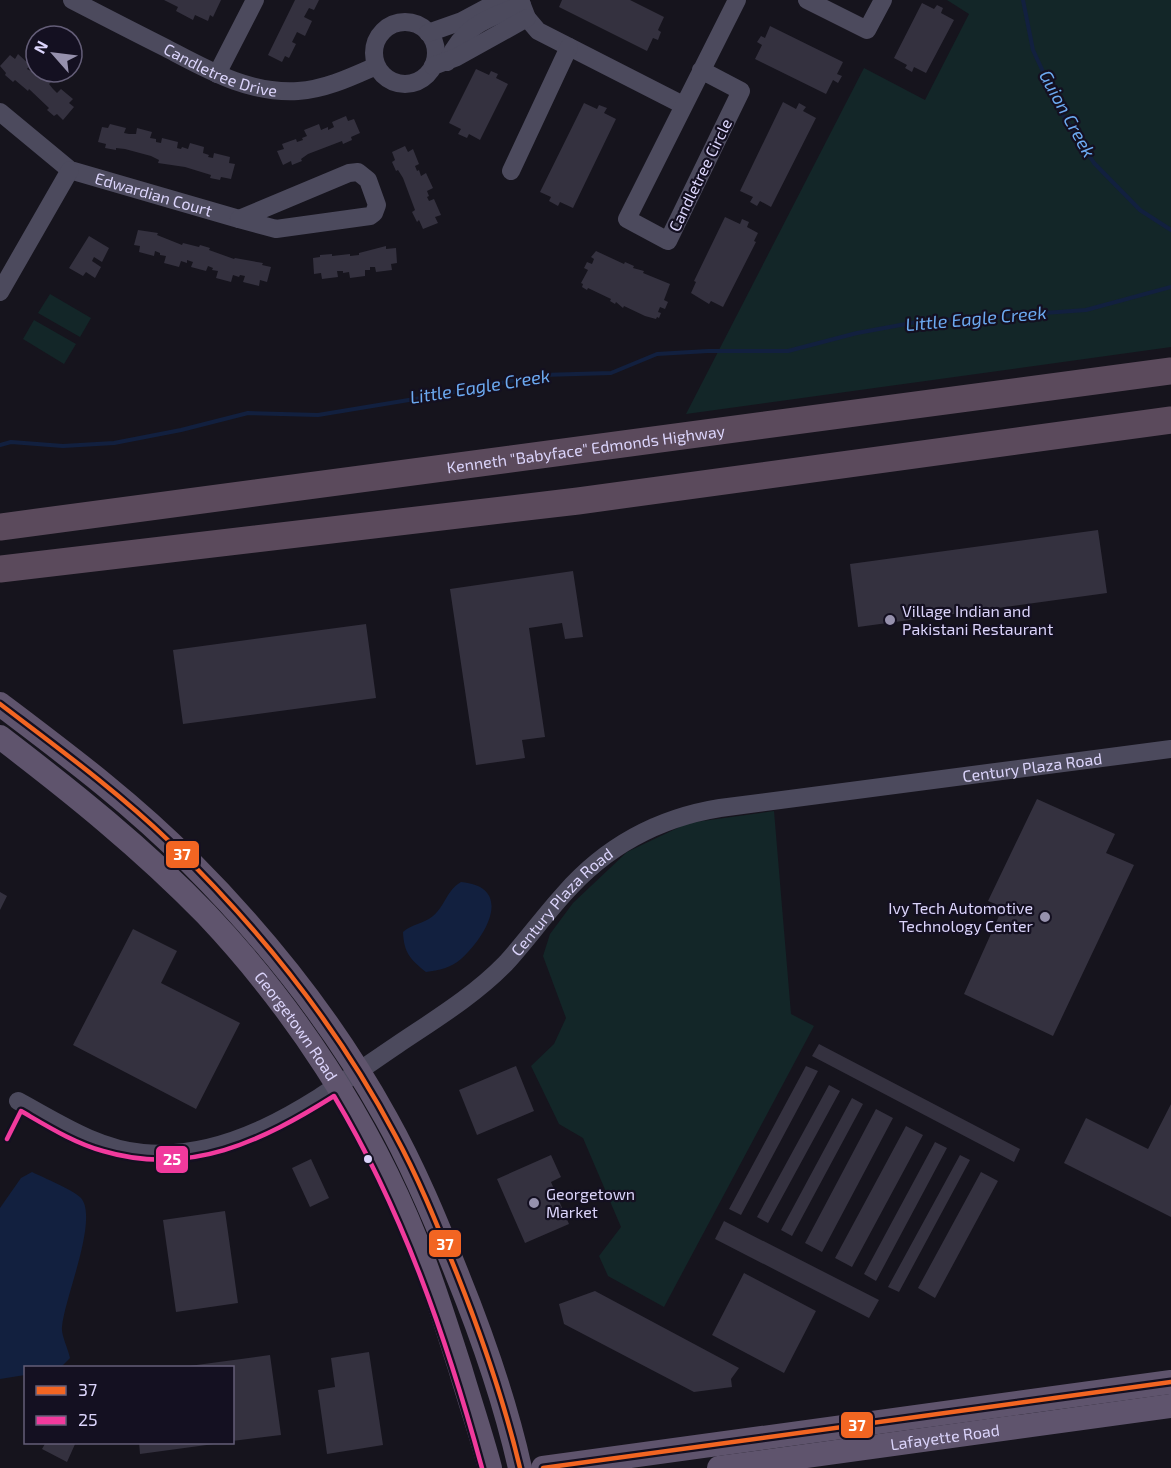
<svg xmlns="http://www.w3.org/2000/svg" width="1171" height="1468" font-family="'Exo 2',sans-serif">
<rect width="100%" height="100%" fill="#16141d"/>
<path fill="#132628" d="M947,0H1171V347L686,414L864,68L925,100L969,14Z
M50,294L91,318L80,337L38,313Z
M34,320L76,344L64,364L23,339Z
M774,811L791,1014L814,1026L664,1307L608,1276L599,1256L621,1227L583,1138L559,1124L531,1066L554,1044L566,1018L543,956L550,934L573,903L627,852L688,823Z"/>
<path fill="#12203f" d="M461,882C515,887 486,937 461,959C451,968 439,970 426,972C410,959 404,953 403,932C412,924 423,924 433,916C446,905 446,891 461,882Z
M32,1172C44,1178 72,1189 81,1198C99,1219 64,1299 62,1327C61,1335 68,1348 70,1358L61,1367L26,1368L25,1375L0,1379V1208L21,1178Z"/>
<g fill="none" stroke-linecap="round" stroke-linejoin="round">
<path stroke="#12203f" stroke-width="4" d="M1023,0L1033,50L1063,115L1094,163L1140,210L1171,230
M0,445L11,442L63,446L114,443L181,430L248,413L318,415L433,396L542,375L611,373L657,354L708,351H788L857,333L917,322L1086,310L1171,287"/>
</g>
<path fill="#34313f" d="M164,0H221L213,17L210,15L208,21L195,15L193,20L176,11L178,7Z
M295,0H319L314,10L309,8L304,17L312,21L305,36L297,32L292,42L296,44L289,58L285,56L282,62L268,55Z
M562,0H630L664,17L658,30L661,32L658,40L653,38L647,51L559,7Z
M922,3L934,9L937,5L943,8L941,13L954,20L926,73L914,67L912,72L905,68L907,65L894,58Z
M770,26L843,62L837,74L842,76L838,83L833,80L826,94L755,59L762,45L757,42L761,36L765,38Z
M18,54L30,65L27,69L37,74L44,72L53,80L49,84L53,89L57,93L61,89L73,99L69,103L74,107L63,120L57,114L54,116L47,110L49,108L29,89L28,91L15,80L13,82L5,75L6,73L0,66L10,55L15,59Z
M476,69L489,75L491,71L498,74L496,78L508,84L480,140L469,134L467,138L458,134L461,129L449,123Z
M783,102L796,109L799,103L806,107L803,111L816,118L771,207L760,201L757,206L750,202L753,197L740,191Z
M584,103L597,109L599,105L607,108L604,113L616,119L573,208L560,202L558,206L549,201L551,197L540,192Z
M346,116L348,121L354,119L360,133L351,137L352,140L343,144L342,141L308,154L301,159L302,161L292,165L291,161L283,165L277,151L284,149L282,144L296,139L297,142L303,140L302,138L307,136L304,130L319,124L321,130L328,127V130L334,127L332,122Z
M110,124L126,128L124,133L129,134H136L137,128L152,132L150,138L156,139V142L161,143L162,138L178,142L177,148L181,149L182,147L188,149L190,143L204,147L203,153L209,155L208,157L213,158L214,153L230,157L229,163L235,164L231,179L221,177L220,180L210,178L211,175L185,167L158,163L159,160L151,156L125,149L116,148V150L105,148L106,144L98,142L102,127L108,128Z
M405,146L408,152L413,149L419,164L415,166L417,171L419,170L421,176L426,173L433,188L427,191L429,196L427,197L429,201L434,199L441,215L435,217L438,223L423,229L419,220L417,222L412,212L415,210L403,178L398,170L396,171L392,162L395,160L392,152Z
M725,217L740,224L742,219L749,222L747,227L758,233L754,241L756,242L723,307L711,301L709,304L691,293L696,282L694,281Z
M138,230L158,233L157,235L182,245L183,243L199,247L200,245L210,248L209,250L234,259L235,258L263,263L262,265L271,267L267,282L260,280L259,286L243,282L245,276L240,275L239,277L233,275L231,282L216,278L218,271L212,270L213,268L208,266L206,271L191,267L193,262L187,260V263L181,261L179,267L164,263L166,256L160,255V253L155,251L154,256L139,252L140,246L134,245Z
M89,236L109,248L102,262L94,257L92,261L101,267L95,278L86,272L83,276L69,268Z
M386,246V249L396,248L397,263L391,264L392,270L376,272L375,267H370V270H365V276L350,278L349,272L343,273V271H337L338,277L322,279L321,273L314,274L313,258L320,257V255L332,254V256L350,254V256L359,255V253Z
M596,251L624,264L625,262L634,266L633,268L644,271L643,273L670,284L664,300L668,302L665,309L660,307L658,312L661,313L659,318L657,317L656,319L645,316L624,306L623,308L616,302L615,304L610,301L611,299L588,288L587,290L582,287L583,284L581,283L588,270L584,268L587,262L592,264L594,259L591,257Z
M1098,530L1107,593L858,627L850,564Z
M573,571L583,637L565,639L562,623L529,628L545,737L522,740L525,758L476,765L450,589Z
M366,624L376,698L183,724L173,650Z
M1037,799L1115,834L1106,853L1134,865L1053,1036L964,994L1003,907L988,901Z
M0,892L7,896L0,910Z
M133,929L177,951L161,983L240,1023L196,1109L73,1045Z
M819,1044L1020,1149L1014,1162L812,1056Z
M516,1066L534,1111L477,1135L459,1090Z
M806,1066L818,1071L741,1215L729,1209Z
M829,1085L840,1091L768,1223L757,1217Z
M852,1098L863,1104L792,1236L781,1230Z
M1171,1104V1217L1064,1163L1086,1118L1148,1149Z
M876,1109L893,1118L822,1252L805,1243Z
M906,1126L923,1135L852,1267L835,1258Z
M935,1142L947,1148L876,1281L864,1274Z
M551,1155L561,1177L551,1182L569,1224L525,1243L497,1179Z
M960,1155L970,1160L899,1292L888,1287Z
M311,1159L329,1198L310,1207L292,1168Z
M981,1172L998,1181L935,1298L918,1288Z
M225,1211L238,1303L176,1312L163,1220Z
M724,1221L879,1300L869,1318L715,1239Z
M744,1273L816,1311L784,1373L712,1335Z
M595,1291L739,1368L731,1379L732,1387L694,1392L564,1324L559,1304Z
M369,1352L383,1445L327,1454L318,1390L335,1387L331,1358Z
M270,1355L281,1435L232,1441V1368L189,1366Z
M46,1442H76L67,1462L42,1449Z
M139,1442H214V1444L140,1454Z"/>
<g fill="none" stroke-linecap="round" stroke-linejoin="round">
<g stroke="#4c4a5d" stroke-width="18">
<path id="s1" d="M72,0C103,16 134,32 166,48C208,70 249,94 298,91C326,89 351,77 376,66"/>
<path d="M520,0L527,18L538,31L683,105"/>
<path d="M807,0L867,30L883,0"/>
<circle cx="405" cy="53" r="31"/>
<path d="M428,33L462,21L501,0"/>
<path d="M447,62C464,25 486,19 522,5"/>
<path d="M433,66L457,57L527,18"/>
<path d="M701,70L741,91L668,241L627,219L737,0"/>
<path d="M217,74L255,0"/>
<path id="s2" d="M0,112L70,170L239,219"/>
<path d="M511,171L569,47"/>
<path d="M358,172L368,180L377,205L374,213L370,216L276,229L239,219L349,173Z"/>
<path d="M0,292L70,170"/>
<path id="s3" d="M18,1101C57,1122 97,1149 143,1153C240,1161 321,1096 397,1045C434,1020 474,996 506,963C526,941 544,916 564,894C606,846 658,818 720,808L1171,749"/>
</g>
<g stroke="#5f546d" stroke-width="24">
<path d="M0,704C66,754 132,803 190,862C266,938 334,1024 386,1118C414,1168 436,1221 457,1274C483,1338 505,1401 520,1468"/>
<path id="s4" d="M0,737C72,792 143,849 206,914C294,1007 368,1120 416,1240C433,1282 446,1325 460,1368C470,1402 481,1434 490,1468"/>
<path d="M543,1468L1171,1382"/>
<path id="s5" d="M719,1468L1171,1406"/>
</g>
<g stroke="#5b4a5c" stroke-width="27">
<path id="s6" d="M0,527L1171,371"/>
<path d="M0,569L578,501L1171,420"/>
</g>
<g stroke="#141021" stroke-width="9">
<path id="bus-1" d="M0,704C58,748 117,791 170,842C259,928 337,1025 395,1135C419,1179 438,1227 457,1274C482,1337 504,1401 520,1468
M543,1468L1171,1382"/>
</g>
<g stroke="#141021" stroke-width="9">
<path id="bus-2" d="M7,1139L21,1111C47,1126 74,1143 103,1151C190,1177 262,1141 334,1096C403,1211 447,1340 482,1468"/>
</g>
<use href="#bus-1" stroke="#f26522" stroke-width="4.5"/>
<use href="#bus-2" stroke="#f13a9d" stroke-width="4.5"/>
</g>
<g fill="#9691ad" stroke="#141021" stroke-width="2">
<circle cx="890" cy="620" r="6"/>
<circle cx="1045" cy="917" r="6"/>
<circle cx="534" cy="1203" r="6"/>
</g>
<circle fill="#dbd4fb" stroke="#141021" stroke-width="2" cx="368" cy="1159" r="5"/>
<g text-anchor="middle" stroke-width="4.5" stroke-linejoin="round" paint-order="stroke">
<g font-size="16" fill="#dbd4fb" stroke="#141021">
<text dy="6" stroke="none"><textPath href="#s1" startOffset="165">Candletree Drive</textPath></text>
<text transform="translate(700 175) rotate(-64)" y="6">Candletree Circle</text>
<text dy="6" stroke="none"><textPath href="#s2" startOffset="178">Edwardian Court</textPath></text>
<text dy="6" stroke="none"><textPath href="#s6" startOffset="591">Kenneth "Babyface" Edmonds Highway</textPath></text>
<text dy="6" stroke="none"><textPath href="#s3" startOffset="1142">Century Plaza Road</textPath></text>
<text dy="6" stroke="none"><textPath href="#s3" startOffset="638">Century Plaza Road</textPath></text>
<text dy="6" stroke="none"><textPath href="#s4" startOffset="416">Georgetown Road</textPath></text>
<text dy="6" stroke="none"><textPath href="#s5" startOffset="228">Lafayette Road</textPath></text>
</g>
<g font-size="16" fill="#dbd4fb" stroke="#141021" text-anchor="start">
<text x="902" y="617">Village Indian and<tspan x="902" dy="18">Pakistani Restaurant</tspan></text>
<text x="1033" y="914" text-anchor="end">Ivy Tech Automotive<tspan x="1033" dy="18">Technology Center</tspan></text>
<text x="546" y="1200">Georgetown<tspan x="546" dy="18">Market</tspan></text>
</g>
<g font-size="18" font-style="italic" fill="#6caaf1" stroke="#141021">
<text transform="translate(1067 114) rotate(61)" y="6">Guion Creek</text>
<text transform="translate(976 319) rotate(-5)" y="6">Little Eagle Creek</text>
<text transform="translate(480 387) rotate(-9)" y="6">Little Eagle Creek</text>
</g>
</g>
<g stroke="#141021" stroke-width="2">
<rect x="165" y="840" width="35" height="29" rx="6" fill="#f26522"/>
<rect x="155" y="1145" width="34" height="29" rx="6" fill="#f13a9d"/>
<rect x="428" y="1229" width="34" height="29" rx="6" fill="#f26522"/>
<rect x="840" y="1411" width="34" height="28" rx="6" fill="#f26522"/>
</g>
<g font-size="16" text-anchor="middle" font-weight="bold" fill="#fff">
<text x="182" y="860">37</text>
<text x="172" y="1165">25</text>
<text x="445" y="1250">37</text>
<text x="857" y="1431">37</text>
</g>
<rect x="24" y="1366" width="210" height="78" fill="#141021" stroke="#645e78" stroke-width="1.5"/>
<rect x="36" y="1386" width="30" height="9" fill="#f26522" stroke="#645e78" stroke-width="1.5"/>
<text x="78" y="1396" font-size="18" fill="#dbd4fb">37</text>
<rect x="36" y="1416" width="30" height="9" fill="#f13a9d" stroke="#645e78" stroke-width="1.5"/>
<text x="78" y="1426" font-size="18" fill="#dbd4fb">25</text>
<g transform="translate(54 54) rotate(298)"><circle r="28" fill="#141021" stroke="#645e78" stroke-width="1.5"/>
<path d="M0-4.5L10 22L0 15L-10 22Z" fill="#9691ad"/>
<text y="-9" font-size="16" font-weight="bold" text-anchor="middle" fill="#dbd4fb">N</text>
</g>
</svg>
